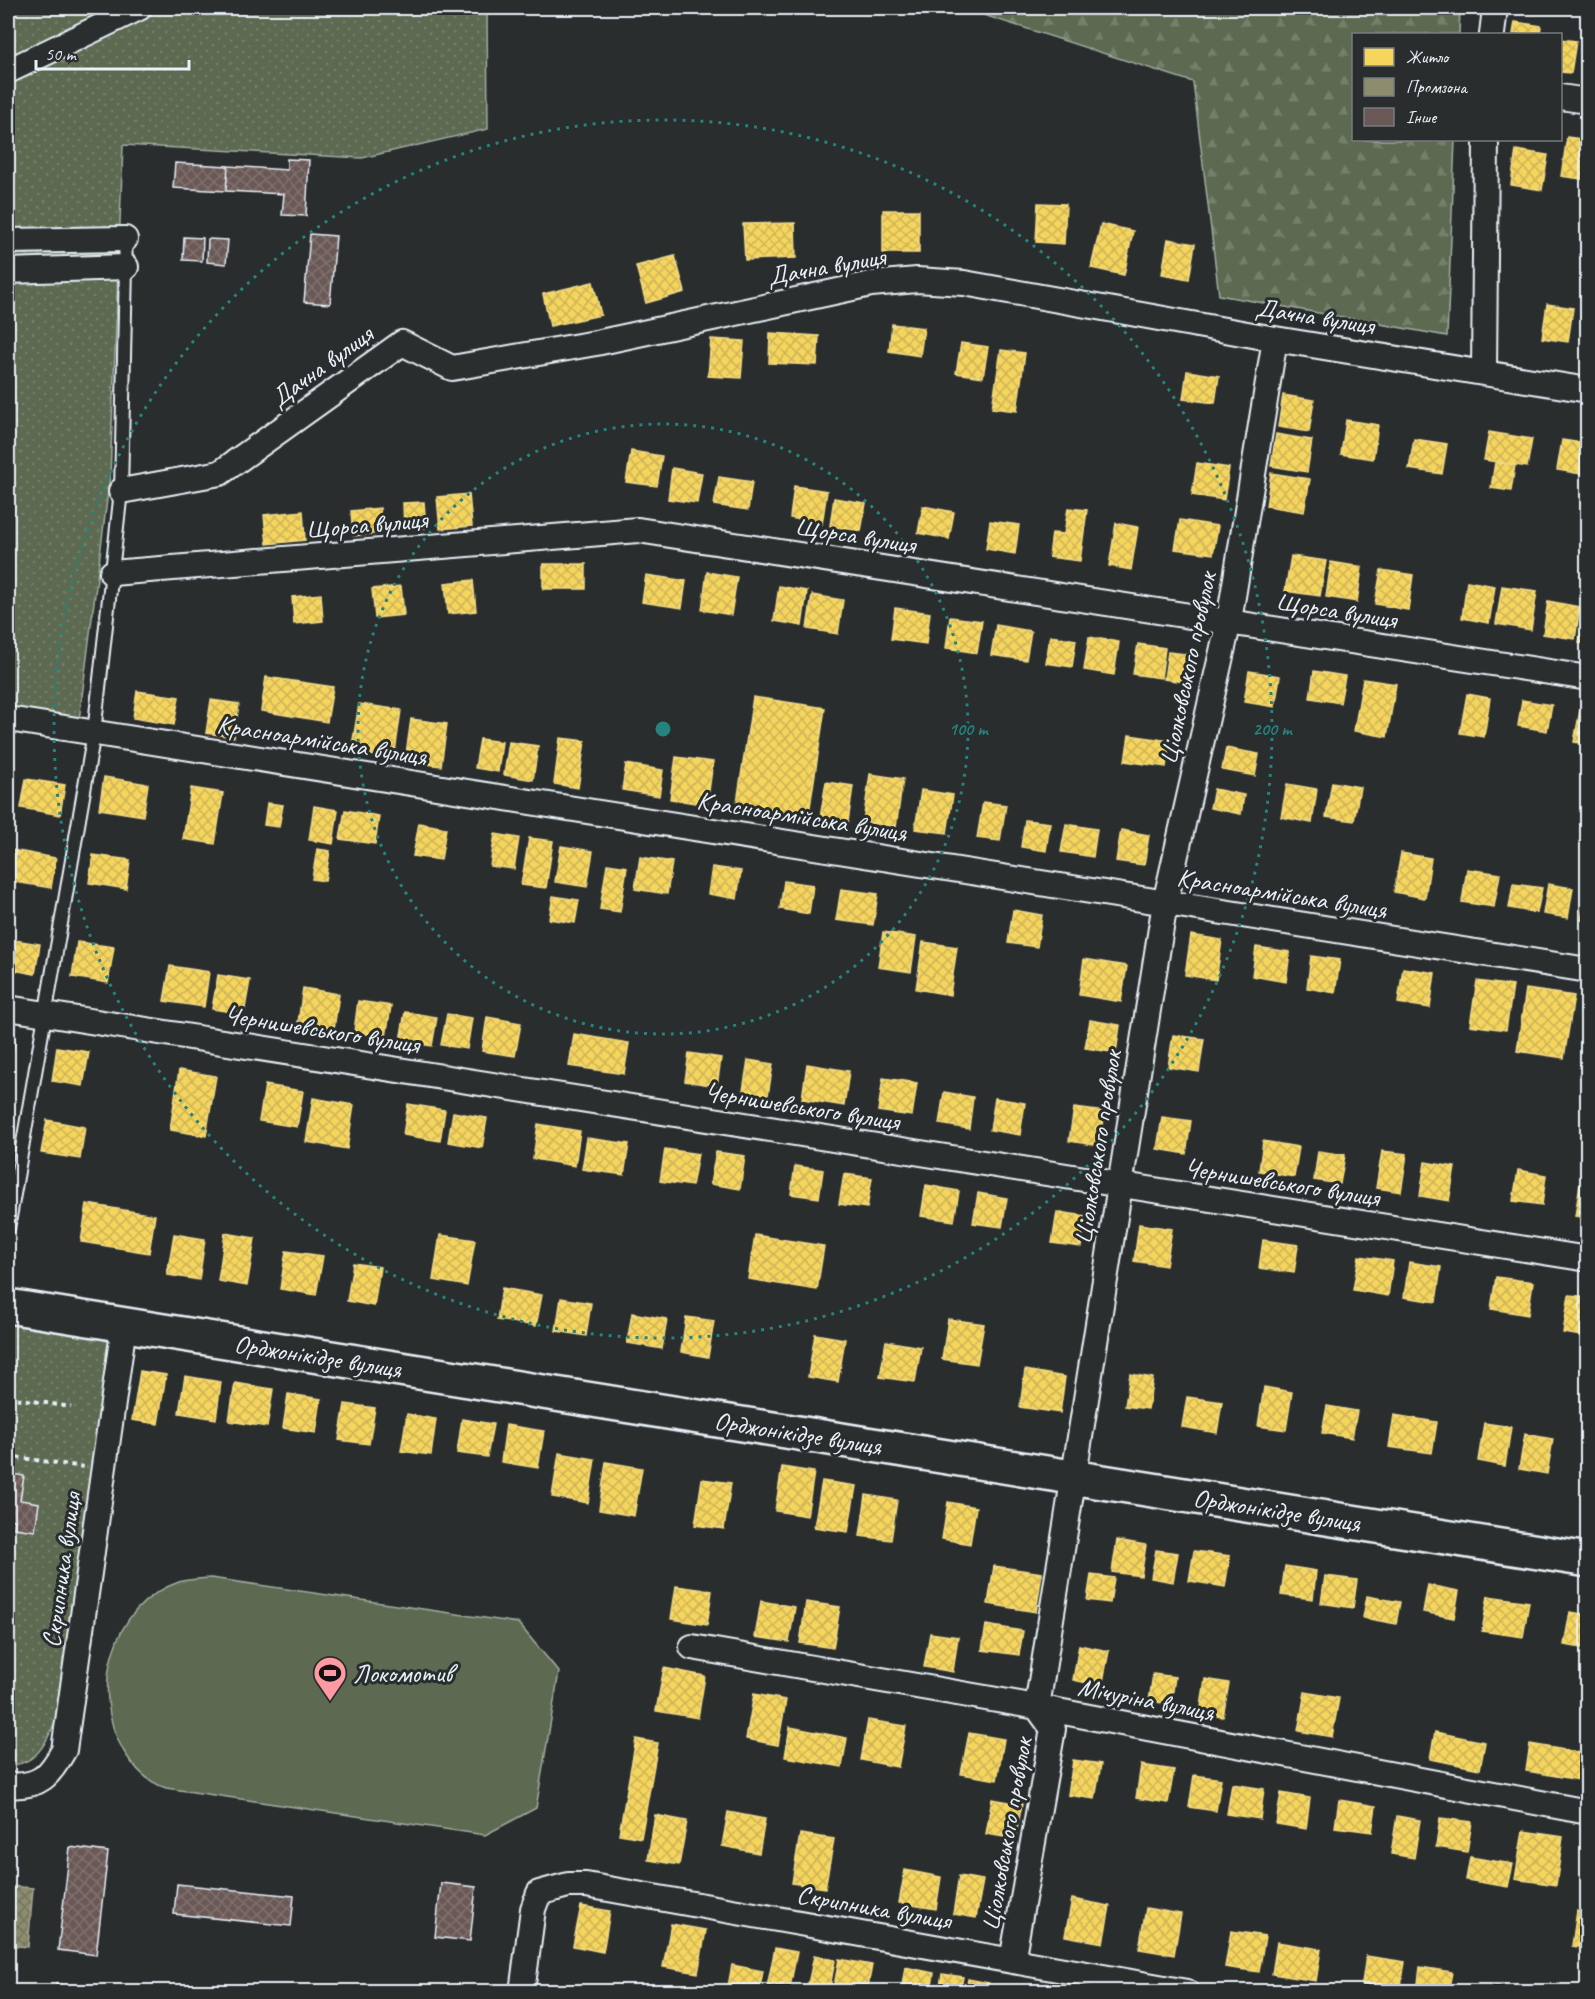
<svg xmlns="http://www.w3.org/2000/svg" width="1595" height="1999" font-family="Caveat,sans-serif">
<defs>
<pattern id="forest-firs" width="22" height="20" patternUnits="userSpaceOnUse" patternTransform="scale(1.5)"><rect width="22" height="20" fill="#5d6a51"/><path d="M5 1l3.5 6h-7zM16 11l3.5 6h-7z" fill="#74806b"/></pattern>
<pattern id="park-dots" width="8" height="8" patternUnits="userSpaceOnUse" patternTransform="scale(1.5)"><rect width="8" height="8" fill="#5d6a51"/><path d="M2 2h.1M6 6h.1" fill="none" stroke="#74806b" stroke-width="1.8" stroke-linecap="round"/></pattern>
<pattern id="homes-cross-hatch" width="8" height="8" patternUnits="userSpaceOnUse" patternTransform="scale(1.5)"><rect width="8" height="8" fill="#f6d55c"/><path d="M0 0l8 8M0 8l8-8" fill="none" stroke="#cab258"/></pattern>
<pattern id="industry-cross-hatch" width="8" height="8" patternUnits="userSpaceOnUse" patternTransform="scale(1.5)"><rect width="8" height="8" fill="#8c8c6e"/><path d="M0 0l8 8M0 8l8-8" fill="none" stroke="#747461"/></pattern>
<pattern id="building-cross-hatch" width="8" height="8" patternUnits="userSpaceOnUse" patternTransform="scale(1.5)"><rect width="8" height="8" fill="#6b5957"/><path d="M0 0l8 8M0 8l8-8" fill="none" stroke="#807170"/></pattern>
</defs>
<rect width="100%" height="100%" fill="#2a2d2e"/>
<filter id="ink" filterUnits="userSpaceOnUse"><feTurbulence type="fractalNoise" baseFrequency=".0167" numOctaves="2"/><feDisplacementMap in="SourceGraphic" scale="12" xChannelSelector="R" yChannelSelector="G"/><feConvolveMatrix kernelMatrix="1 2 1 2 8 2 1 2 1" color-interpolation-filters="sRGB"/></filter>
<g filter="url(#ink)">
<path fill="#5d6a51" stroke="#a2aea4" stroke-width="1.5" d="M211,1578L518,1623L559,1672L536,1808L485,1835L166,1788C147,1782 134,1768 123,1750C90,1692 110,1605 179,1582C189,1579 200,1579 211,1578Z"/>
<path fill="url(#forest-firs)" stroke="#a2aea4" stroke-width="1.5" d="M962,8H1460L1459,34H1354V140H1455L1447,336L1219,295L1193,82Z"/>
<path fill="url(#park-dots)" stroke="#a2aea4" stroke-width="1.5" d="M8,8H487L488,129L362,158L123,145L110,476L79,720L8,709Z
M8,1317L111,1334L55,1721C47,1743 35,1766 8,1765Z"/>
<path fill="url(#homes-cross-hatch)" stroke="#f2dd8b" stroke-width="1.5" d="M1515,22L1541,26L1540,34H1513Z
M1587,38H1588V76L1582,75Z
M1560,39L1576,41L1571,73L1560,72Z
M1567,137L1588,140V180L1561,176Z
M1516,150L1548,155L1542,190L1511,185Z
M1038,203L1066,204L1064,244L1036,242Z
M883,210H919V253H883Z
M795,223L796,258L745,260L743,224Z
M1101,224L1133,231L1124,275L1091,268Z
M1168,239L1195,244L1189,279L1162,274Z
M675,256L685,292L646,303L636,266Z
M593,282L601,315L550,326L543,294Z
M1547,304L1573,308L1568,342L1542,338Z
M892,324L924,328L920,356L889,351Z
M770,333L819,336L817,365L769,363Z
M711,339L744,341L741,378L708,376Z
M961,343L988,347L983,377L956,373Z
M1001,350L1025,353L1017,411L992,408Z
M1187,371L1219,376L1215,403L1183,399Z
M1283,395L1314,400L1309,432L1278,427Z
M1346,420L1378,425L1373,459L1341,454Z
M1489,432L1532,439L1527,467L1484,460Z
M1276,434L1312,440L1307,472L1271,466Z
M1414,439L1447,444L1442,474L1409,469Z
M1562,440L1588,444V475L1557,470Z
M631,451L662,456L657,486L626,482Z
M1495,462L1515,465L1511,491L1491,488Z
M1197,463L1229,468L1224,500L1192,495Z
M672,468L702,473L697,503L668,499Z
M1271,473L1310,479L1304,512L1266,506Z
M719,477L752,482L748,510L714,505Z
M794,486L827,491L822,524L790,518Z
M469,494L472,526L440,529L437,497Z
M834,498L866,503L861,531L830,526Z
M424,502L426,528L404,529L403,503Z
M923,506L954,512L949,539L918,533Z
M380,508L382,533L353,536L351,511Z
M1068,508L1087,510L1080,561L1049,557L1052,533L1064,534Z
M303,511L305,540L267,544L264,515Z
M1180,520L1218,526L1213,554L1175,549Z
M990,521L1019,525L1015,554L986,549Z
M1116,523L1138,527L1131,570L1109,566Z
M1291,556L1326,561L1320,596L1285,591Z
M1331,562L1362,567L1357,602L1326,597Z
M543,564H586V589H543Z
M1381,570L1413,575L1408,610L1375,604Z
M707,572L737,577L731,615L702,610Z
M646,575L686,581L682,608L642,602Z
M473,580L476,611L448,614L445,583Z
M1467,581L1495,586L1489,623L1462,618Z
M401,586L404,615L375,618L372,589Z
M779,586L807,591L802,626L774,621Z
M1502,586L1537,591L1531,630L1496,624Z
M321,594L323,621L294,624L292,597Z
M812,595L843,600L838,634L807,629Z
M1548,601L1580,607L1575,639L1543,634Z
M895,608L930,613L926,644L891,639Z
M950,617L982,621L977,653L946,648Z
M1584,618H1588V644L1579,643Z
M996,625L1031,631L1026,660L991,655Z
M1050,636L1076,640L1072,667L1046,663Z
M1089,637L1119,642L1114,675L1084,670Z
M1138,644L1165,648L1161,678L1133,674Z
M1168,652L1194,655L1190,683L1164,679Z
M1249,671L1280,676L1275,707L1244,702Z
M1314,671L1345,676L1340,703L1310,698Z
M266,677L333,687L327,722L261,711Z
M1363,679L1396,684L1387,737L1354,731Z
M137,691L179,697L174,725L133,718Z
M1467,694L1490,698L1484,737L1460,733Z
M753,697L825,708L808,820L736,809Z
M211,700L239,704L234,737L206,733Z
M1522,700L1552,705L1547,731L1518,726Z
M359,704L401,710L394,759L351,752Z
M1580,710L1588,711V744L1574,742Z
M411,719L447,724L441,766L405,761Z
M1129,735L1170,741L1166,767L1125,761Z
M560,738L585,741L578,788L554,784Z
M480,739L502,742L498,772L475,768Z
M509,742L538,746L533,780L504,775Z
M1226,748L1259,754L1255,776L1222,770Z
M676,757L713,762L707,805L670,799Z
M626,764L663,770L659,796L622,790Z
M870,774L903,779L896,827L863,822Z
M104,777L148,784L143,816L99,809Z
M26,779L65,785L60,815L21,808Z
M826,782L853,786L848,822L820,818Z
M1332,782L1360,787L1354,821L1326,817Z
M1287,784L1317,789L1312,823L1281,817Z
M191,788L223,793L215,844L183,839Z
M1214,789L1244,795L1241,814L1210,808Z
M921,790L953,795L947,833L915,829Z
M983,802L1006,805L1000,841L977,838Z
M267,803L283,805L279,827L264,825Z
M314,806L338,810L333,844L309,840Z
M345,810L379,816L375,844L340,839Z
M1025,820L1050,823L1046,851L1021,847Z
M419,823L446,828L441,860L413,856Z
M1066,824L1097,829L1093,857L1061,852Z
M1121,830L1149,835L1144,865L1116,861Z
M495,834L519,838L514,869L490,866Z
M529,838L553,841L546,888L521,885Z
M561,846L593,851L587,887L555,882Z
M317,849L330,851L325,881L312,879Z
M12,850L56,858L51,888L8,881Z
M1401,853L1431,858L1425,898L1394,892Z
M93,855L130,860L126,889L89,883Z
M640,857L672,862L667,894L635,889Z
M607,864L627,867L620,912L600,909Z
M712,867L741,871L737,899L708,894Z
M1467,869L1500,874L1494,907L1462,902Z
M784,881L813,885L809,914L780,909Z
M1513,884L1542,888L1537,913L1509,908Z
M1548,884L1573,888L1568,918L1543,914Z
M841,889L878,894L873,925L836,920Z
M1586,890L1588,891V921L1581,920Z
M553,896L579,900L575,923L549,919Z
M1013,910L1042,915L1037,947L1008,943Z
M883,932L916,937L911,972L878,967Z
M1191,935L1222,940L1216,980L1185,975Z
M8,939L40,944L35,974L8,969Z
M77,942L114,947L108,983L72,977Z
M923,942L957,947L950,995L916,989Z
M1256,947L1290,952L1286,982L1252,976Z
M1311,956L1340,960L1335,993L1307,988Z
M1084,959L1127,966L1121,1002L1079,995Z
M170,966L209,972L204,1007L164,1001Z
M1403,968L1435,973L1430,1008L1398,1003Z
M218,975L250,980L244,1014L212,1009Z
M1477,981L1513,986L1506,1030L1470,1025Z
M303,988L339,994L334,1029L298,1023Z
M1526,989L1574,996L1564,1058L1517,1051Z
M358,1001L391,1006L386,1037L354,1032Z
M405,1012L437,1017L432,1046L400,1041Z
M447,1014L472,1018L467,1049L441,1045Z
M487,1017L521,1023L515,1056L482,1051Z
M1090,1020L1120,1025L1116,1053L1085,1048Z
M574,1034L629,1043L624,1074L569,1066Z
M1173,1035L1204,1039L1199,1072L1168,1067Z
M8,1040L15,1041L10,1069H8Z
M57,1047L89,1052L83,1086L52,1081Z
M689,1053L721,1058L717,1086L685,1081Z
M748,1060L773,1064L768,1095L743,1091Z
M807,1064L849,1071L844,1106L802,1099Z
M179,1070L216,1076L206,1136L170,1130Z
M883,1078L917,1083L912,1116L878,1111Z
M265,1085L303,1091L297,1127L259,1121Z
M944,1092L973,1097L969,1129L939,1124Z
M313,1098L354,1105L347,1149L306,1142Z
M995,1098L1025,1103L1020,1135L990,1130Z
M408,1104L445,1110L440,1141L403,1135Z
M1074,1108L1105,1112L1100,1146L1069,1141Z
M453,1112L487,1118L482,1148L448,1142Z
M1162,1117L1191,1121L1186,1154L1157,1149Z
M47,1120L85,1127L80,1159L41,1153Z
M538,1124L580,1131L575,1166L533,1159Z
M587,1138L629,1144L624,1175L582,1169Z
M1263,1141L1299,1147L1294,1177L1259,1171Z
M665,1149L698,1154L692,1186L660,1181Z
M1318,1151L1345,1155L1340,1184L1314,1180Z
M1382,1151L1407,1154L1401,1192L1376,1188Z
M716,1152L745,1156L740,1189L710,1184Z
M1425,1162L1455,1167L1449,1201L1420,1196Z
M795,1166L823,1170L819,1198L791,1194Z
M1518,1170L1546,1175L1542,1205L1513,1201Z
M844,1174L872,1178L867,1208L839,1204Z
M1580,1184L1588,1186V1218L1575,1216Z
M926,1185L959,1191L954,1221L921,1216Z
M978,1193L1007,1198L1002,1227L973,1223Z
M87,1204L155,1215L149,1253L81,1242Z
M1057,1212L1086,1216L1081,1247L1052,1243Z
M1139,1224L1172,1229L1166,1266L1134,1261Z
M225,1233L255,1238L247,1286L218,1281Z
M174,1234L205,1239L199,1280L167,1275Z
M440,1235L475,1240L467,1286L433,1280Z
M755,1235L824,1246L817,1290L748,1279Z
M1263,1240L1298,1245L1294,1273L1259,1268Z
M286,1251L323,1256L316,1295L280,1289Z
M1359,1256L1393,1261L1388,1296L1353,1290Z
M1409,1262L1441,1267L1436,1302L1404,1297Z
M353,1263L380,1267L374,1306L347,1301Z
M1496,1277L1533,1282L1528,1315L1491,1309Z
M502,1288L542,1295L536,1326L497,1320Z
M1569,1295L1588,1297V1337L1563,1333Z
M561,1298L591,1303L586,1336L556,1331Z
M632,1313L667,1319L662,1349L627,1343Z
M686,1317L714,1321L708,1357L681,1352Z
M948,1319L984,1324L977,1364L942,1359Z
M815,1334L845,1339L838,1382L808,1377Z
M886,1341L921,1347L915,1382L880,1377Z
M1025,1370L1065,1377L1060,1413L1020,1407Z
M140,1371L166,1375L158,1424L132,1420Z
M1130,1374L1153,1378L1148,1409L1125,1406Z
M185,1376L221,1382L216,1419L179,1413Z
M235,1383L273,1389L267,1427L229,1421Z
M1264,1387L1292,1392L1286,1430L1258,1426Z
M288,1394L321,1399L316,1433L283,1428Z
M1187,1397L1222,1402L1217,1433L1182,1427Z
M345,1404L375,1408L369,1444L339,1440Z
M1327,1406L1357,1411L1352,1438L1322,1433Z
M407,1414L436,1419L431,1455L401,1451Z
M1394,1415L1437,1422L1432,1453L1389,1447Z
M462,1419L493,1424L487,1457L457,1453Z
M1484,1423L1511,1427L1505,1466L1478,1461Z
M506,1425L544,1431L538,1468L501,1462Z
M1525,1434L1553,1439L1547,1474L1519,1469Z
M559,1453L595,1459L588,1503L552,1497Z
M606,1462L642,1468L634,1516L599,1510Z
M782,1467L814,1472L807,1516L775,1511Z
M702,1479L731,1483L724,1529L695,1525Z
M822,1481L856,1486L848,1532L814,1527Z
M866,1495L897,1500L891,1540L860,1536Z
M948,1502L976,1507L970,1544L942,1539Z
M1117,1540L1146,1545L1141,1576L1112,1572Z
M1156,1550L1178,1553L1173,1582L1151,1578Z
M1194,1551L1230,1556L1225,1587L1189,1581Z
M994,1566L1042,1573L1036,1612L988,1604Z
M1285,1566L1316,1571L1313,1599L1281,1595Z
M1091,1575L1114,1578L1110,1603L1087,1600Z
M1325,1576L1357,1580L1353,1608L1321,1603Z
M1428,1585L1459,1591L1454,1618L1423,1612Z
M676,1586L712,1591L707,1625L671,1619Z
M1367,1596L1400,1602L1396,1624L1363,1618Z
M1488,1596L1529,1602L1523,1637L1482,1631Z
M761,1601L795,1607L789,1642L755,1637Z
M806,1602L840,1607L833,1648L800,1643Z
M1570,1612L1588,1615V1649L1564,1645Z
M986,1625L1023,1631L1019,1655L982,1650Z
M930,1633L958,1637L953,1672L924,1667Z
M1079,1645L1109,1651L1102,1686L1073,1680Z
M664,1668L705,1676L698,1718L656,1711Z
M1153,1674L1175,1677L1171,1704L1149,1701Z
M1205,1679L1229,1683L1223,1717L1200,1714Z
M1305,1692L1339,1698L1332,1737L1298,1731Z
M754,1694L786,1700L778,1745L746,1739Z
M868,1720L906,1726L898,1767L861,1760Z
M790,1727L847,1738L842,1767L785,1757Z
M1435,1732L1485,1742L1480,1769L1430,1759Z
M969,1733L1004,1739L997,1780L961,1774Z
M636,1739L658,1743L641,1838L619,1834Z
M1530,1744L1583,1753L1579,1780L1526,1771Z
M1073,1760L1101,1764L1095,1799L1068,1795Z
M1141,1765L1174,1770L1168,1803L1136,1798Z
M1194,1775L1221,1779L1216,1811L1189,1807Z
M1232,1784L1264,1789L1260,1819L1227,1814Z
M1281,1793L1310,1798L1306,1829L1276,1824Z
M992,1799L1022,1804L1015,1839L986,1834Z
M1339,1800L1376,1806L1372,1832L1335,1827Z
M728,1812L765,1819L759,1853L722,1846Z
M655,1815L687,1821L679,1865L648,1860Z
M1397,1816L1420,1820L1414,1858L1391,1854Z
M1440,1818L1472,1822L1467,1852L1436,1847Z
M1523,1831L1563,1837L1556,1885L1515,1879Z
M800,1834L834,1839L825,1888L792,1883Z
M1470,1857L1513,1864L1508,1887L1466,1880Z
M905,1870L941,1877L936,1909L899,1903Z
M959,1876L983,1880L976,1918L953,1914Z
M1072,1899L1110,1906L1103,1943L1065,1936Z
M581,1906L610,1911L603,1952L573,1946Z
M1146,1908L1181,1914L1174,1955L1139,1949Z
M1577,1911L1588,1913V1949L1572,1946Z
M671,1924L706,1930L698,1973L663,1967Z
M1231,1931L1265,1936L1259,1972L1225,1967Z
M1277,1942L1321,1949L1316,1981L1272,1974Z
M775,1948L797,1952L789,1992H766Z
M814,1956L835,1960L829,1992L807,1989Z
M1366,1956L1405,1962L1400,1992L1361,1990Z
M839,1959L872,1965L867,1992H833Z
M732,1965L763,1971L759,1992H727Z
M905,1967L934,1973L931,1992H901Z
M1420,1967L1452,1972L1448,1992H1417Z
M942,1974L963,1977L960,1992H939Z
M968,1979L989,1983L988,1992H966Z
M1493,1985L1532,1991V1992H1492Z
M997,1986L1025,1991V1992H996Z"/>
<path fill="url(#industry-cross-hatch)" stroke="#a8aa97" stroke-width="1.5" d="M8,1886L33,1888L28,1947L8,1945Z
M8,1985L24,1987L23,1992H8Z"/>
<path fill="url(#building-cross-hatch)" stroke="#e8f1f8" stroke-width="1.5" d="M287,159L309,160L306,216L282,215L284,194L226,191L228,166L287,170Z
M175,163L228,166L226,191L173,188Z
M310,234L336,236L330,304L304,302Z
M184,237L203,238L202,261L183,260Z
M208,239L228,240L226,264L207,262Z
M8,1473L24,1476L20,1500L39,1503L35,1531L14,1528L15,1520L8,1519Z
M70,1847L108,1852L96,1955L58,1950Z
M441,1883L476,1887L470,1941L435,1937Z
M177,1884L294,1896L291,1926L174,1914Z
M56,1984L92,1988L91,1992H55Z"/>
<g fill="none" stroke-linecap="round" stroke-linejoin="round">
<g stroke="#e8f1f8" stroke-width="16">
<path id="lane" d="M8,1229L94,733L121,491L126,267L125,239"/>
</g>
<g stroke="#e8f1f8" stroke-width="28">
<path id="street" d="M1492,34L1495,8
M8,71L139,8
M1560,97L1588,101
M8,241L125,239
M8,271L126,267
M1484,372L1486,140
M121,491L220,473L402,343L452,368L596,343L871,284L917,280L964,283L1275,339L1588,390
M112,573L638,530L1588,678
M8,719L1588,970
M8,1008L1588,1259
M692,1647L1037,1707L1588,1812
M8,1785C40,1788 50,1775 64,1750L124,1325
M1012,1961L1053,1729L1037,1707L1165,903L1229,621L1275,339
M522,1992L533,1909L539,1893L568,1885H586L1187,1992"/>
</g>
<g stroke="#e8f1f8" stroke-width="38">
<path id="secondary" d="M8,1306L1588,1560"/>
</g>
<path stroke="#e8f1f8" stroke-width="4" stroke-dasharray="4.5 4.5" stroke-linecap="butt" d="M8,1397L71,1407
M8,1456L84,1467"/>
<use href="#lane" stroke="#2a2d2e" stroke-width="12"/>
<use href="#street" stroke="#2a2d2e" stroke-width="24"/>
<use href="#secondary" stroke="#2a2d2e" stroke-width="33"/>
</g>
</g>
<g fill="none" stroke="#25827c" stroke-width="3" stroke-dasharray="3 6">
<circle cx="663" cy="729" r="305"/>
<circle cx="663" cy="729" r="609"/>
</g>
<defs>
<g id="stadium-pin" transform="scale(1.725)"><path d="M0 17L-7.5 6A9.5 9.5 0 1 1 7.5 6Z" fill="#ff9aa2" stroke="#2a2d2e"/><path d="M0-5a6.5 5 0 1 0 0 10a6.5 5 0 1 0 0-10ZM-3.5-1.8h7v3.6h-7Z" fill="#111"/></g>
</defs>
<g fill-rule="evenodd">
<use href="#stadium-pin" x="330" y="1673"/>
</g>
<g text-anchor="middle" stroke-width="6" stroke-linejoin="round" paint-order="stroke">
<g font-size="26" fill="#e8f1f8" stroke="#2a2d2e">
<text transform="translate(826 266) rotate(-10)" y="9">Дачна вулиця</text>
<text transform="translate(1315 316) rotate(9)" y="9">Дачна вулиця</text>
<text transform="translate(321 366) rotate(-36)" y="9">Дачна вулиця</text>
<text transform="translate(367 524) rotate(-5)" y="9">Щорса вулиця</text>
<text transform="translate(856 535) rotate(9)" y="9">Щорса вулиця</text>
<text transform="translate(1337 610) rotate(9)" y="9">Щорса вулиця</text>
<text transform="translate(1187 668) rotate(-78)" y="9">Ціолковського провулок</text>
<text transform="translate(322 740) rotate(9)" y="9">Красноармійська вулиця</text>
<text transform="translate(802 816) rotate(9)" y="9">Красноармійська вулиця</text>
<text transform="translate(1282 893) rotate(9)" y="9">Красноармійська вулиця</text>
<text transform="translate(322 1029) rotate(9)" y="9">Чернишевського вулиця</text>
<text transform="translate(802 1106) rotate(9)" y="9">Чернишевського вулиця</text>
<text transform="translate(1097 1147) rotate(-81)" y="9">Ціолковського провулок</text>
<text transform="translate(1282 1182) rotate(9)" y="9">Чернишевського вулиця</text>
<text transform="translate(318 1356) rotate(9)" y="9">Орджонікідзе вулиця</text>
<text transform="translate(798 1433) rotate(9)" y="9">Орджонікідзе вулиця</text>
<text transform="translate(1277 1510) rotate(9)" y="9">Орджонікідзе вулиця</text>
<text transform="translate(61 1570) rotate(-82)" y="9">Скрипника вулиця</text>
<text transform="translate(1146 1699) rotate(11)" y="9">Мічуріна вулиця</text>
<text transform="translate(1006 1834) rotate(-80)" y="9">Ціолковського провулок</text>
<text transform="translate(874 1907) rotate(10)" y="9">Скрипника вулиця</text>
</g>
<g font-size="26" fill="#e8f1f8" stroke="#2a2d2e" text-anchor="start">
<text x="353" y="1682">Локомотив</text>
</g>
</g>
<circle cx="663" cy="729" r="9" fill="#25827c" stroke="#2a2d2e" stroke-width="3"/>
<g font-size="18" text-anchor="middle" font-weight="bold" fill="#25827c" stroke="#2a2d2e" stroke-width="6" stroke-linejoin="round" paint-order="stroke">
<text x="968" y="735">100 m</text>
<text x="1272" y="735">200 m</text>
</g>
<rect width="1595" height="1999" fill="none" stroke="#2a2d2e" stroke-width="30"/>
<rect x="15" y="15" width="1565" height="1969" fill="none" stroke="#e8f1f8" stroke-width="2" filter="url(#ink)"/>
<rect x="1352" y="33" width="210" height="108" fill="#2a2d2e" stroke="#767b7f" stroke-width="1.5"/>
<rect x="1364" y="48" width="30" height="18" fill="#f6d55c" stroke="#767b7f" stroke-width="1.5"/>
<text x="1406" y="63" font-size="18" fill="#e8f1f8">Житло</text>
<rect x="1364" y="78" width="30" height="18" fill="#8c8c6e" stroke="#767b7f" stroke-width="1.5"/>
<text x="1406" y="93" font-size="18" fill="#e8f1f8">Промзона</text>
<rect x="1364" y="108" width="30" height="18" fill="#6b5957" stroke="#767b7f" stroke-width="1.5"/>
<text x="1406" y="123" font-size="18" fill="#e8f1f8">Інше</text>
<path d="M36 60v9h153v-9" fill="none" stroke="#e8f1f8" stroke-width="3"/>
<text x="45" y="60" font-size="18" fill="#e8f1f8" stroke="#2a2d2e" stroke-width="4.5" paint-order="stroke">50 m</text>
</svg>
